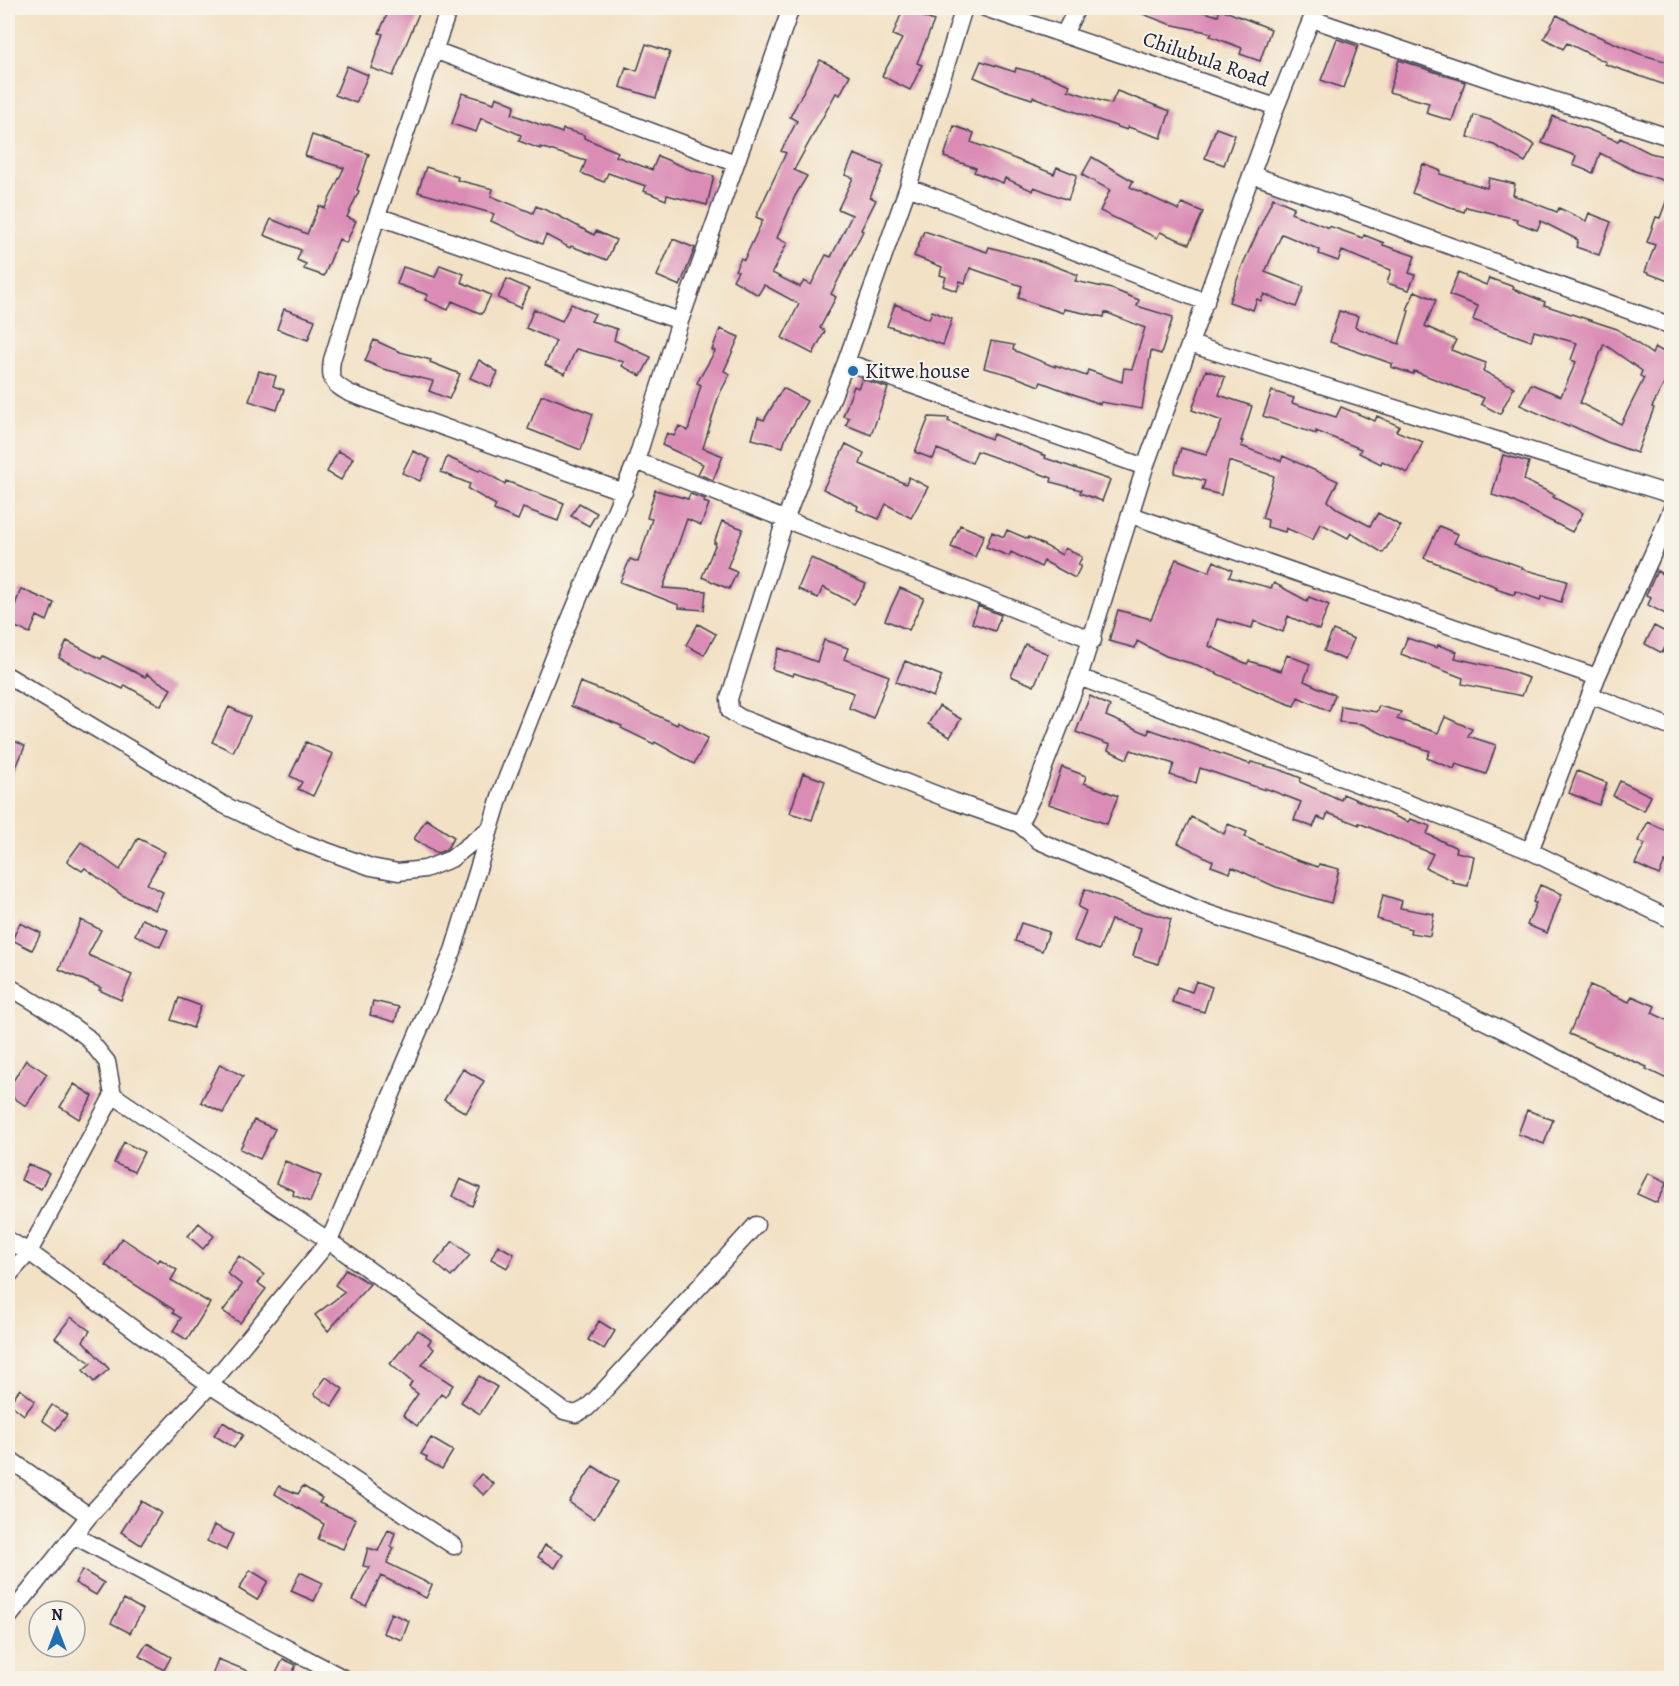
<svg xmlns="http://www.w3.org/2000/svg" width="1679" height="1686" font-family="Alegreya,serif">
<rect width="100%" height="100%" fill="#f7f3e8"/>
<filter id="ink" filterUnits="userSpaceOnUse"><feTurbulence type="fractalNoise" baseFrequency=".0167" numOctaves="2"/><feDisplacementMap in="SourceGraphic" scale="12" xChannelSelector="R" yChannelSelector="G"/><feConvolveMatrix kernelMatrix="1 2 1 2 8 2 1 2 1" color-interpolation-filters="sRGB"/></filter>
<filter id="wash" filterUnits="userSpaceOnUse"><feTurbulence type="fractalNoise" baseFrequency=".008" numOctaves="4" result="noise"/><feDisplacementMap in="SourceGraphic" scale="24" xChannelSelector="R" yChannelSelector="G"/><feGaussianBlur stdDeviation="1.35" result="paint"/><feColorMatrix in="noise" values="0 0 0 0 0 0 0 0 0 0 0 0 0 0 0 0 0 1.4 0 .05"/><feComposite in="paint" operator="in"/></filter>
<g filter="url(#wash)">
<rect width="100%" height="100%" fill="#f2e1c5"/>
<g id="blocks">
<path fill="#da8cb5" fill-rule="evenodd" d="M390,8H421L393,76L371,68L383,34L379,33Z
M1130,8H1191L1218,16L1220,9L1271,29L1260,61L1240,54L1242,48L1210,36L1212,33L1169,24L1130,9Z
M903,9L934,21L917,63L922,65L910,90L882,76L902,39L893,35Z
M1557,15L1588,32L1640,54L1671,63V87L1605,64L1606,62L1567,43L1563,49L1544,38Z
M1337,39L1358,46L1343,88L1321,80Z
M646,44L670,52L656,98L620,87L626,67L637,71Z
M820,60L850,75L840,95L836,93L794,170L807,176L795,196L777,238L787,243L772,273L800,287L804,281L811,285L826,255L831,257L852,215L838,209L853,178L845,175L854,154L884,166L870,197L876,200L861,230L863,231L831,294L836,297L820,328L825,331L813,354L782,338L799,304L764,285L758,295L733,280L738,271L735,270L741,258L744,260L763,220L756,217L786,153L781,151L797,121L790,117Z
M1399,60L1465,82L1452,121L1426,113L1429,103L1389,92Z
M981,61L1015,72L1016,68L1048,76L1070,85L1068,90L1111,104L1117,91L1170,111L1161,138L1128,127L1127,130L1033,97L1032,99L1004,90L974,77Z
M347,66L368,75L356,103L335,95Z
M462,93L494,103L496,97L515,105L512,114L562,133L563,129L584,135V138L618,152L616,156L652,170L658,156L691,170L714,176L707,205L667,195L666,200L644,191L646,186L608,173L604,182L581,173L586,161L540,147V149L519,141L521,135L481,118L476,132L452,124Z
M1474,115L1493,121L1535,145L1525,162L1494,145L1468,137Z
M1553,116L1618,141L1620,138L1650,153L1671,158V183L1635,171L1600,153L1593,173L1573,165L1576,156L1542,143Z
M954,126L974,133L971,142L1054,174L1057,167L1077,175L1068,200L1034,187L1033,191L1005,178L1003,183L974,172L976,168L944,157Z
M1216,128L1235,135L1224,165L1205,158Z
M312,135L369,154L357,190L359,191L347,217L356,221L346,243L339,239L324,276L304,269L306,264L297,260L301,250L264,235L271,219L307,234L319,206L325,208L344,168L305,156Z
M1092,157L1133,181L1130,187L1179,210L1182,203L1203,212L1189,244L1160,232L1157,238L1100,211L1110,190L1082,175Z
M1423,164L1441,171L1440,174L1487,188L1489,178L1515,184L1513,195L1557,212L1559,208L1586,221L1589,213L1611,222L1599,255L1576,247L1578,240L1541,221L1537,230L1516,222L1517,219L1466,207L1464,212L1412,193Z
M426,167L458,177L457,180L493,189L491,196L533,213L536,206L555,214L594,235L596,231L616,240L607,260L571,246L570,248L546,235L542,244L491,221L494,214L418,192Z
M1670,191H1671V271L1668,281L1645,272L1655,245L1647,242L1656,217L1660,218Z
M1273,198L1294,207L1291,213L1329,228V226L1363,238L1364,235L1384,243L1383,245L1415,256L1409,273L1415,275L1409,290L1387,283L1391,270L1342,251L1338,261L1319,254L1320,250L1282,234L1265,272L1304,287L1296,307L1264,294L1261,301L1257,299L1253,310L1229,302L1243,264Z
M924,231L987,252L989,247L1044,262L1078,275L1075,281L1112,289L1139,300L1137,306L1173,317L1161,354L1151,351L1142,409L1101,402L1100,404L1041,382L1039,386L1011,375L984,368L991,341L1014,345L1013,350L1055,367V365L1086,376L1088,370L1122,382L1124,368L1132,369L1145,328L1105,312L1104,317L1064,309L1063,313L1018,298L1022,286L970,268L965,283L960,281L957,291L943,286L946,277L940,275L942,267L914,256Z
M673,239L695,248L680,286L657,276Z
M440,265L464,274L461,282L491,295L482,314L452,301L448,310L425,300L428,295L397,284L403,267L435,277Z
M1458,273L1486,285L1489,278L1514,287L1513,289L1545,302L1544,305L1617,329L1652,354L1655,347L1671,356V382L1666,380L1652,407L1654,408L1637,453L1607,442L1570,425L1569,427L1520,405L1531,384L1561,396L1576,362L1571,360L1577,343L1534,331L1531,341L1473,320L1478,306L1449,295ZM1604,344L1642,371L1640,376L1644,378L1621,424L1580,403Z
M507,279L529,289L520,308L498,298Z
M1415,291L1436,300L1425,326L1456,340L1451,350L1486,363L1483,371L1514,387L1500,414L1481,404L1484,398L1414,371L1413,374L1391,367L1393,364L1330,342L1339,311L1358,316L1355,327L1399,344L1409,311L1407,310Z
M571,304L595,314L591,321L617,329L614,340L651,357L641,376L622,366L624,362L576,349L565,374L545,365L556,341L526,328L534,309L562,321Z
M895,304L929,319L932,311L952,319L943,345L887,326Z
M284,309L315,320L308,340L277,329Z
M720,329L739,337L724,371L730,374L719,395L703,448L723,456L713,480L698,474L703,464L662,445L667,433L674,436L679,426L688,431L701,385L697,383L715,351L712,350Z
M374,340L400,352L431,360L430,362L460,374L449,399L429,391L433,381L383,369L365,361Z
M479,360L498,372L491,387L470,378Z
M1206,370L1225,377L1219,395L1252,406L1241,441H1243L1241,446L1281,461L1283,456L1338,481L1328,501L1339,510L1370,526L1378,513L1401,526L1383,553L1351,533L1348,538L1320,523L1313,540L1286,528L1285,532L1267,527L1268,520L1262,518L1274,476L1229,461L1221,495L1202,490L1205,481L1174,473L1181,448L1206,455L1222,421L1192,410Z
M259,371L276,376L273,386L284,390L277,410L249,401Z
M862,379L888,388L871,435L846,425L849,418L843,416L854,386L858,388Z
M783,388L807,401L786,437L783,447L752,439L758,418L764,420Z
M1272,391L1294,398L1292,403L1336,417L1341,407L1375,421L1377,416L1399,426L1396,431L1423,442L1408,473L1382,461L1381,464L1359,453L1361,449L1316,431V434L1263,416Z
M541,396H547L593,414L581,450L528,429Z
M929,417L949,418L948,421L991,439L993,434L1046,456L1045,458L1110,480L1102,501L1080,493L1081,490L1051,482L1052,478L977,451L972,463L937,449L933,459L915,452Z
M846,444L864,453L860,464L906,484L909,477L928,487L911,518L886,504L879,519L857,510L858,506L823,489Z
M338,451L353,458L341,480L327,472Z
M413,451L430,459L420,481L402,473Z
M1503,455L1529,462L1524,480L1555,495L1553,497L1583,513L1572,532L1512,501L1492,495Z
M447,457L479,471L480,469L505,484L506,481L564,503L558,521L523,508L518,520L494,510L496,505L468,489L470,484L441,472Z
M655,490L688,499L690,494L705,499L704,502L709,504L701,525L687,519L663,588L706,591L704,610L679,608V605L620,582L630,559L638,562L652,519L647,518Z
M579,503L597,513L589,526L571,516Z
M722,521L743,529L727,568L737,572L729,589L702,577L716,543H714Z
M960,525L984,535L975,557L951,547Z
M1439,526L1458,534L1454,543L1522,567V569L1567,581L1561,602L1542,596L1540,600L1515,591L1514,595L1496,589L1497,587L1424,558Z
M1007,530L1028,539L1029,537L1062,555L1065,548L1082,557L1078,565L1081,566L1075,578L1044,561L1041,567L1011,552L1009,556L986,547L992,532L1004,537Z
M811,558L866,584L854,604L823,587L818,598L798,589Z
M1176,559L1209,572L1214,561L1232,570L1229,577L1271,588L1274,583L1307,601L1309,597L1329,605L1319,630L1288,616L1283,632L1254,621L1252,628L1217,619L1209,646L1247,664L1249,661L1281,671L1287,655L1310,664L1304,681L1335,695L1329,711L1298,697L1294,706L1271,697L1197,665L1166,656L1137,641L1135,648L1109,641L1118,610L1151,619Z
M1657,571L1671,579V617L1648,605L1651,597L1646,595Z
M900,588L924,598L909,630L885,620Z
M21,589L54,603L47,621L37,616L30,633L8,624Z
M978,606L1001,615L995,631L972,623Z
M698,624L716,634L704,655L686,645Z
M1654,626L1671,635L1662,653L1645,644Z
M1333,630L1354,639L1345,660L1324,651Z
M1407,638L1437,648L1438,645L1457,652L1455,658L1503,669L1529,678L1522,696L1462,684L1463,678L1401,654Z
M824,640L848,648L844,659L889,676L873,718L849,708L854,693L794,673L793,676L772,669L779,648L817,662Z
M67,641L101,659L103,656L145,677L147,674L171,689L161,706L125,685L123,689L59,658Z
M1025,644L1048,654L1034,686L1011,676Z
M905,661L942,676L933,697L896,682Z
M580,682L614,695L677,725L678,722L708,738L694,764L655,742L654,744L621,728L622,726L571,706Z
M1090,696L1110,706L1106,716L1148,734L1149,729L1250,764L1251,762L1281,770L1301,778L1300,782L1341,800L1343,794L1408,822L1410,819L1430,826L1427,834L1457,848L1456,852L1474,856L1468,886L1453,883L1454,881L1426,868L1433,854L1359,823V825L1328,813L1325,820L1318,817L1313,827L1294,820L1301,802L1265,788V790L1200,768L1196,783L1170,775L1174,764L1131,750L1127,759L1108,750L1110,745L1076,732Z
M939,706L961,719L950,737L928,724Z
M1341,706L1376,712L1379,706L1401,712L1397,719L1438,733L1445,717L1472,729L1468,736L1496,745L1486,774L1456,764L1454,769L1427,758L1430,751L1389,737L1362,724L1339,722Z
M229,707L250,717L233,752L212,742Z
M8,738L25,746L8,787Z
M306,742L333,754L313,796L298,789L302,782L290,776Z
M1062,767L1086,776L1084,783L1118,796L1107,824L1049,804Z
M1577,771L1607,783L1599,805L1569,793Z
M803,773L825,781L812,820L790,813Z
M1620,781L1651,796L1644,811L1613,796Z
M1191,817L1224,834L1228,824L1247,832L1245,837L1291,858L1318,867L1319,864L1339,869L1331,903L1276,887L1232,867L1230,873L1211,866L1213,861L1178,843Z
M426,819L454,837L446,850L437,853L414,839Z
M1648,822L1671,833V865L1665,862L1659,875L1635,864L1645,844L1638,841Z
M138,838L165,852L147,884L163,892L155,910L122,895L85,868L82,871L67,861L81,842L120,870Z
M1540,885L1562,894L1547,933L1527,925L1536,903L1533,902Z
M1085,889L1130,907L1171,919L1158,964L1133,956L1141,928L1111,920L1099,950L1074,941L1086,911L1078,907Z
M1383,895L1402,901L1400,908L1434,914L1430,936L1410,933L1411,929L1377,919Z
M142,919L168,930L160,947L135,935Z
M81,920L101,930L88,955L132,975L121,1000L99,990L101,988L59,969Z
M20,923L41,933L32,950L12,940Z
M1021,923L1049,932L1042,951L1015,941Z
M1196,981L1212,987L1204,1012L1172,1002L1177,987L1192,992Z
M1590,985L1629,1002L1632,996L1655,1006L1652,1013L1671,1022V1081L1646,1069L1647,1067L1569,1034Z
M179,998L201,1006L193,1028L171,1020Z
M373,1001L399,1007L395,1022L370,1015Z
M26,1060L47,1074L26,1106L8,1094V1089Z
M220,1064L243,1076L223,1113L201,1102Z
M463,1069L484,1081L466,1113L444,1100Z
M74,1084L93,1096L79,1119L60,1107Z
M1527,1110L1553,1120L1544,1144L1518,1134Z
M254,1120L275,1129L260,1159L240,1149Z
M124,1142L144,1152L134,1172L114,1163Z
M285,1161L321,1176L310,1202L293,1195L294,1191L276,1183Z
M28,1164L49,1173L41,1189L21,1180Z
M1648,1173L1667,1182L1657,1203L1637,1194Z
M460,1179L480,1188L472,1206L452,1196Z
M199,1223L214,1236L203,1249L188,1236Z
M122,1238L158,1262L160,1259L177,1270L171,1280L210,1303L187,1340L173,1331L181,1318L173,1313L174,1310L105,1265Z
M453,1241L470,1255L451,1277L435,1263Z
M498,1245L514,1254L507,1268L491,1259Z
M239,1256L264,1275L258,1283L266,1289L240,1323L223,1311L242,1285L227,1273Z
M346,1269L370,1284L328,1331L315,1315L345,1292L335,1285Z
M71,1317L90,1331L83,1341L109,1369L94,1382L83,1370L91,1363L55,1338Z
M599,1321L615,1331L604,1349L588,1340Z
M418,1330L431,1340L428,1344L434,1349L422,1365L453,1385L445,1397L441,1394L417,1426L403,1415L418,1394L409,1387L412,1382L390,1364Z
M479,1376L497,1387L480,1414L461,1402Z
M326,1377L343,1389L332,1406L314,1394Z
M20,1389L35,1401L24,1415L9,1403Z
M52,1405L67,1415L56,1430L42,1420Z
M223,1422L243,1435L234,1448L214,1435Z
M431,1438L453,1451L442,1469L426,1460L427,1457L421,1454Z
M593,1466L618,1482L594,1519L569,1502Z
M481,1474L494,1484L484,1495L472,1485Z
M279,1486L298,1494L303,1486L322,1498L319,1503L356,1519L343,1549L318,1539L324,1524L275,1494Z
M141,1501L161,1513L141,1545L121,1532Z
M214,1525L233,1534L226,1550L207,1541Z
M388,1530L395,1533L391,1546L394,1548L387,1563L432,1585L426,1598L381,1576L366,1606L352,1600L369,1567L363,1566L368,1548L378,1551Z
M545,1545L563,1555L555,1568L538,1557Z
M82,1570L104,1583L96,1595L75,1583Z
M250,1570L268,1581L257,1600L239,1589Z
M300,1572L323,1583L314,1601L291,1591Z
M124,1599L143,1610L130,1633L111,1623Z
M391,1613L409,1621L402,1640L383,1633Z
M147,1643L171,1657L164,1670L139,1656Z
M218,1659L265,1678H211Z
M283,1659L296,1665L290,1678H274Z"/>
</g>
</g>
<g filter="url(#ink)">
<use href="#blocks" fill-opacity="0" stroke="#413f50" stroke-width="1.5"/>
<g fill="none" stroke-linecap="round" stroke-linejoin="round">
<g stroke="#413f50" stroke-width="19">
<path id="minor" d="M449,8L377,216L332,360C329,380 332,383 349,393L624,492
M964,8L908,187L846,362L785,520L729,699L730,711L741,718L953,801L1019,824
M985,8L1276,107
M1316,8L1276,107L1145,467L1079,677L1034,793L1019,824L1039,841L1204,912L1304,945L1404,982L1517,1037L1672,1119
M1312,19L1500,83L1672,138
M1064,34L1077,8
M434,50L735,163
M1253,175L1672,326
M908,187L1206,302
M377,216L680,321
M1190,344L1672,495
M846,362L1145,467
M636,461L1093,640
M1131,515L1597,677
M8,676L222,804L299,841L371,867L398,872L425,869L451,859L489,829
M1079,677L1483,832L1530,851L1672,920
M1591,695L1672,728
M1530,851L1597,677L1659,540L1672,508
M8,986L59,1017L87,1037L107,1062L113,1095L29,1252L8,1276
M113,1095L329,1241L564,1411L576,1414L587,1408L598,1397L756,1225
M8,1240L29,1252L210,1385L454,1546
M8,1458L89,1516
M75,1536L343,1678
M8,1618L89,1516L210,1385L329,1241L453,951L502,790L555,655L636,461L680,321L791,8"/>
</g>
<use href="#minor" stroke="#fff" stroke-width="16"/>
</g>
</g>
<circle fill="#1f6fb2" stroke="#f7f3e8" stroke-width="2" cx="853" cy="371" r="6"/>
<g text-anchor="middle" stroke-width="4.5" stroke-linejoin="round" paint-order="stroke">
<g font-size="21" fill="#22223b" stroke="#f7f3e8">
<text transform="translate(1206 59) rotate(19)" y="7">Chilubula Road</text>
</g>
<g font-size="21" fill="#22223b" stroke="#f7f3e8" text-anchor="start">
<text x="865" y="378">Kitwe house</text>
</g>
</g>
<rect width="1679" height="1686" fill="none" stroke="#f7f3e8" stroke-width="30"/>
<g transform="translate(57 1629)"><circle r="28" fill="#f7f3e8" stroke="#a29fa3" stroke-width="1.5"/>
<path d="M0-4.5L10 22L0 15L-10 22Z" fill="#1f6fb2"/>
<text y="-9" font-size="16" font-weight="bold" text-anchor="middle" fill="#22223b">N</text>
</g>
</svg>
